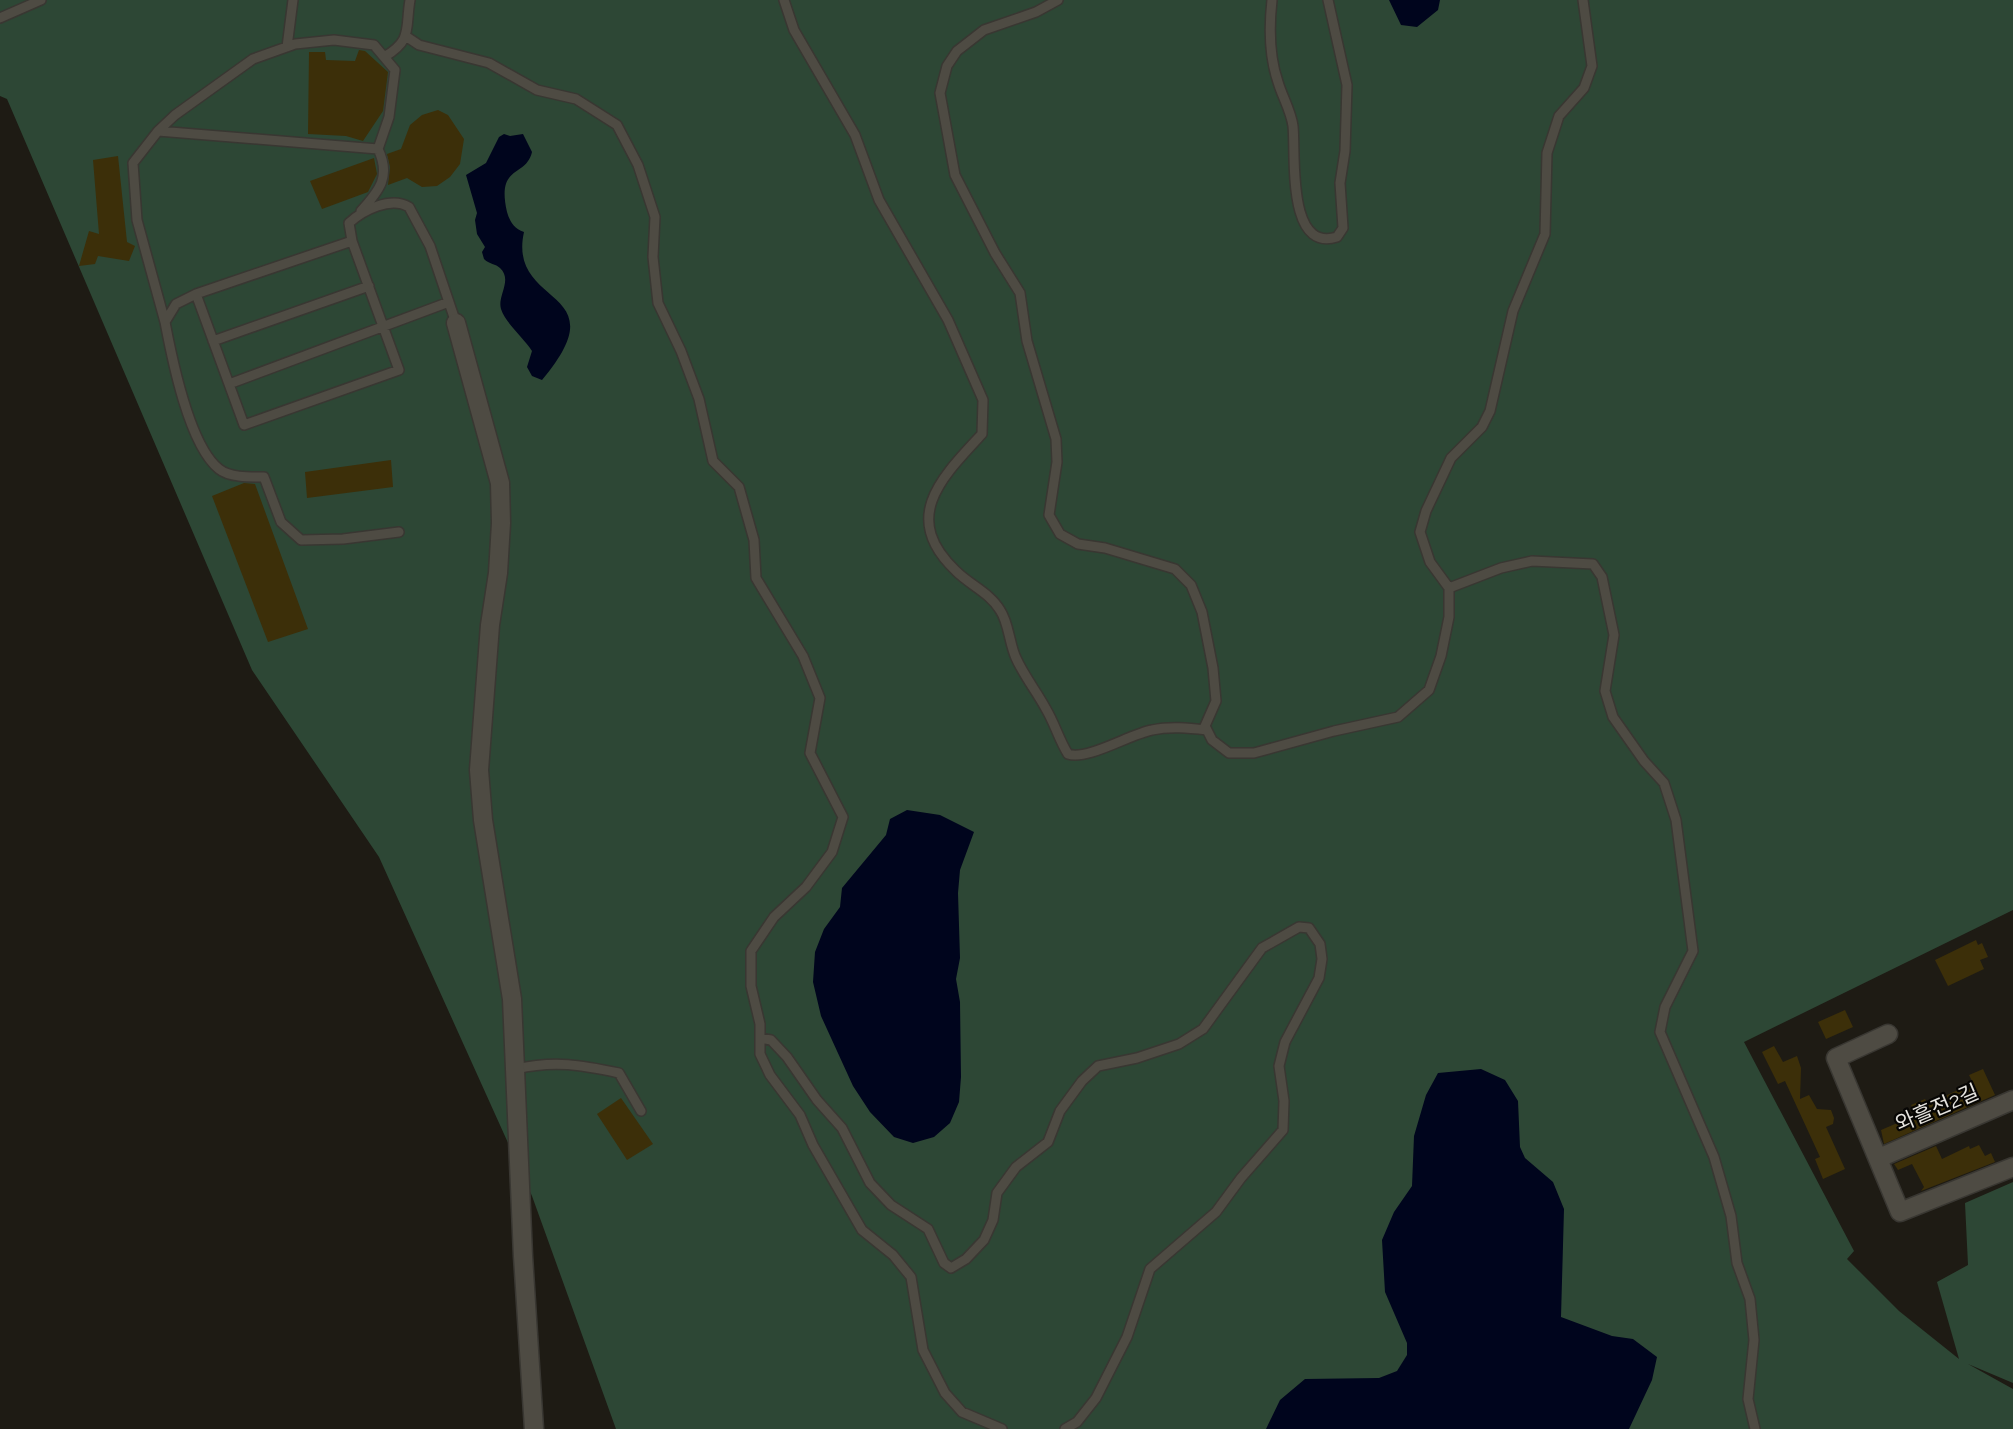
<svg xmlns="http://www.w3.org/2000/svg" width="2013" height="1429" font-family="Raleway,'Noto Sans KR',sans-serif">
<rect width="100%" height="100%" fill="#1e1b14"/>
<path fill="#2d4735" d="M0,0H2013V910L1744,1042L1854,1251L1847,1259L1899,1311L1959,1359L1937,1282L1968,1265L1965,1203L2013,1182V1383L1968,1364L2013,1389V1429H616L532,1196L379,857L252,670L7,99L0,96Z"/>
<path fill="#00051d" d="M1389,0H1440L1438,10L1417,27L1401,25Z
M504,134L510,136L523,134L532,152C526,178 496,164 507,212C510,222 514,229 524,232C507,309 621,286 542,380L532,376L527,367L532,351C524,338 506,324 501,309C497,296 513,280 500,268C496,264 489,264 484,259L482,252L485,247L477,234L475,220L477,213L466,175L486,163L499,137Z
M907,810L940,815L974,832L960,870L958,893L960,958L956,979L960,1002L961,1077L959,1102L950,1123L934,1137L913,1143L894,1137L870,1112L853,1086L821,1016L813,982L815,952L824,929L840,907L842,888L886,835L890,819Z
M1481,1069L1505,1080L1518,1101L1520,1147L1525,1158L1553,1182L1564,1209L1561,1317L1612,1336L1633,1339L1657,1357L1652,1380L1629,1429H1266L1280,1400L1305,1379L1379,1378L1397,1371L1407,1355V1343L1385,1292L1382,1240L1394,1212L1412,1186L1414,1136L1426,1095L1438,1073Z"/>
<path fill="#3c2f09" d="M359,50L365,51L388,72L383,111L363,141L346,136L308,134L309,52H325L326,60L355,61Z
M438,110L448,115L464,139L460,164L450,177L437,186L422,187L407,178L388,185L390,167L387,154L401,149L410,125L422,115Z
M118,156L127,242L135,246L129,261L98,256L95,264L79,266L89,231L99,234L93,160Z
M374,158L377,174L368,192L322,209L310,181Z
M391,460L393,487L307,498L305,472Z
M244,483L255,484L308,629L268,642L212,496Z
M1976,940L1978,945L1982,943L1988,957L1980,960L1984,969L1948,986L1935,960Z
M1845,1010L1853,1027L1826,1039L1818,1022Z
M1774,1046L1783,1062L1797,1056L1801,1068L1800,1099L1809,1095L1817,1109L1831,1110L1834,1118L1833,1124L1826,1127L1845,1169L1823,1179L1815,1159L1820,1157L1785,1081L1778,1084L1762,1052Z
M1983,1069L1995,1095L1884,1144L1881,1130L1916,1115L1911,1105L1925,1099L1928,1104L1973,1083L1969,1075Z
M621,1098L653,1144L627,1160L597,1114Z
M1979,1145L1985,1156L1991,1153L1995,1162L1921,1191L1924,1187L1912,1164L1898,1170L1894,1164L1936,1146L1942,1159L1969,1146L1970,1149Z"/>
<g fill="none" stroke-linecap="round" stroke-linejoin="round">
<g stroke="#393732" stroke-width="12">
<path id="lane" d="M784,0L794,30L855,135L879,200L948,320L983,400L982,434C941,478 900,518 956,571C970,585 990,593 1000,610C1009,623 1009,643 1016,658C1024,676 1037,692 1046,709C1055,724 1059,740 1068,754C1087,761 1130,734 1152,730C1170,726 1189,728 1207,730
M1058,0L1036,12L984,30L957,51L947,66L940,93L955,175L995,253L1020,293L1027,341L1056,439L1057,462L1049,515L1060,534L1078,544L1105,548L1175,569L1191,585L1202,612L1213,668L1216,701L1205,726L1212,740L1229,753H1254L1334,731L1398,717L1429,690L1441,656L1449,617V588L1501,568L1532,561L1593,564L1602,577L1614,635L1605,691L1613,717L1644,761L1664,783L1676,820L1693,951L1665,1007L1660,1032L1714,1157L1731,1216L1737,1263L1750,1299L1754,1340L1748,1399L1755,1429
M1272,0C1269,27 1269,56 1278,82C1282,96 1291,111 1293,126C1296,153 1286,253 1337,237L1343,228L1340,183L1345,151L1347,85L1328,0
M0,18L41,0
M407,37L419,45L489,63L537,90L576,99L617,125L638,165L655,217L653,257L658,303L681,351L699,399L713,461L739,487L754,540L756,578L803,656L820,698L810,753L843,817L832,852L806,887L774,917L751,951V986L760,1024V1054L770,1075L800,1115L813,1145L862,1230L893,1255L911,1277L923,1350L945,1393L962,1412L1002,1429
M287,47L293,0
M384,57C413,40 405,29 410,0
M158,131L175,115L253,59L295,44L334,40L374,45L395,70L389,117L378,149C391,176 380,190 361,211
M352,241L196,294L176,304L165,322C172,359 189,445 219,469C230,478 252,477 264,477L281,522L301,540L343,539L399,532
M196,294L244,425L399,370L352,241L349,223C363,210 391,196 409,207L430,246L456,323
M165,322L137,220L133,163L158,131L378,149
M213,341L369,286
M229,384L449,302
M1449,588L1430,562L1420,532L1426,511L1451,458L1482,427L1490,411L1513,311L1545,234L1547,153L1559,116L1584,88L1592,66L1583,0
M760,1038L771,1040L787,1057L817,1100L842,1128L870,1183L891,1205L928,1229L944,1263L951,1268L966,1259L984,1240L993,1220L997,1193L1016,1167L1048,1142L1060,1111L1082,1081L1098,1066L1137,1058L1179,1044L1203,1029L1262,948L1299,927L1309,928L1320,944L1322,959L1319,978L1285,1042L1279,1066L1284,1101L1283,1130L1241,1178L1216,1212L1150,1269L1127,1337L1096,1398L1077,1422L1065,1429
M516,1069C555,1060 581,1065 619,1073L641,1111"/>
</g>
<g stroke="#393732" stroke-width="21">
<path id="street" d="M456,323L500,483L501,523L498,573L490,625L479,770L483,820L512,999L523,1256L534,1429
M1888,1034L1836,1058L1900,1212L2013,1167
M1879,1158L2013,1100"/>
</g>
<use href="#lane" stroke="#4e4b43" stroke-width="9"/>
<use href="#street" stroke="#4e4b43" stroke-width="18"/>
</g>
<g text-anchor="middle" stroke-width="4.5" stroke-linejoin="round" paint-order="stroke">
<g font-size="21" fill="#e5e3de" stroke="#070604">
<text transform="translate(1937 1108) rotate(-23)" y="7">와흘전2길</text>
</g>
</g>
</svg>
